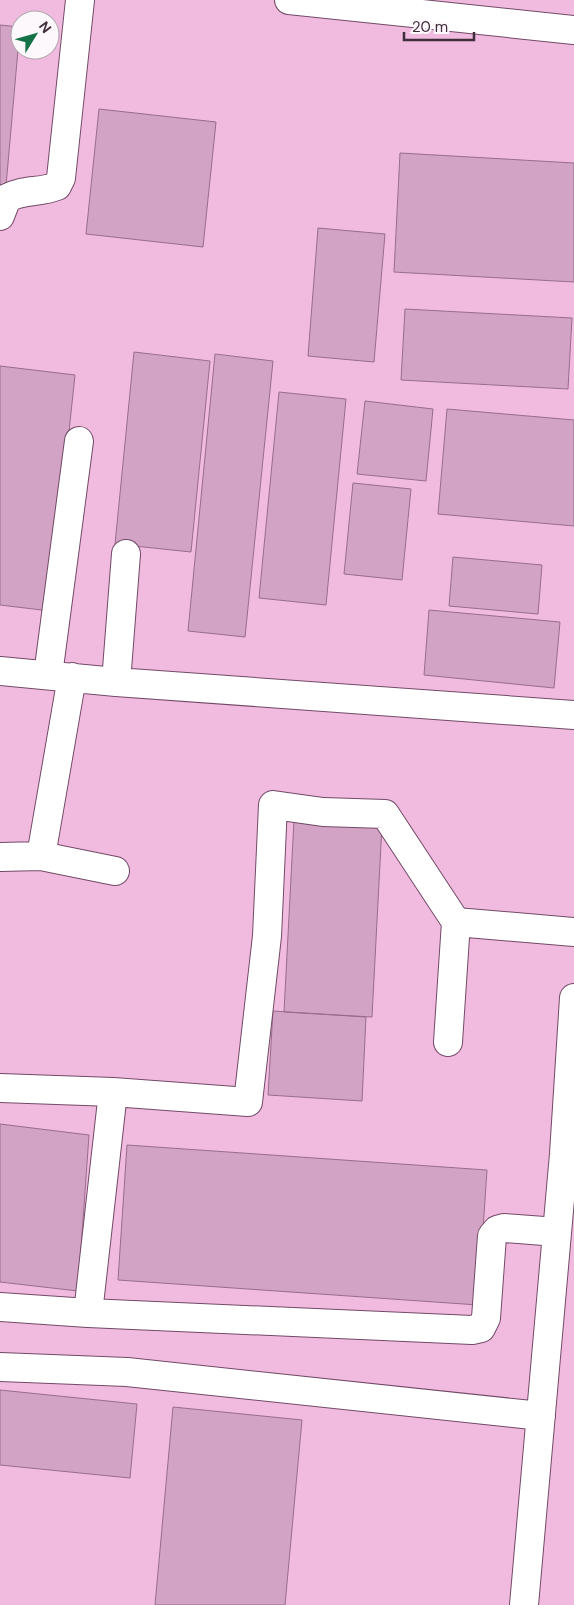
<svg xmlns="http://www.w3.org/2000/svg" width="574" height="1605" font-family="'DM Sans',sans-serif">
<rect width="100%" height="100%" fill="#f8c8e9"/>
<path fill="#f1bbe0" fill-rule="evenodd" d="M0,0H574V1605H0ZM20,20H50V50H20Z"/>
<path fill="#d2a3c4" stroke="#986d8b" d="M0,25L20,27L6,186L0,185Z
M99,109L216,122L203,247L86,234Z
M400,153L574,163V282L394,272Z
M318,228L385,234L374,362L308,356Z
M405,309L572,318L568,389L401,380Z
M134,352L210,361L191,552L115,544Z
M215,354L273,361L245,637L188,631Z
M0,366L75,375L50,611L0,605Z
M279,392L346,399L326,605L259,598Z
M365,401L433,409L426,481L357,474Z
M447,409L574,420V526L438,514Z
M353,483L411,489L402,580L344,574Z
M453,557L542,565L538,614L449,606Z
M429,610L560,622L554,688L424,675Z
M294,820L382,825L372,1017L284,1012Z
M273,1011L366,1017L362,1101L268,1095Z
M0,1124L89,1135L78,1291L0,1282Z
M127,1145L487,1170L478,1305L118,1280Z
M0,1390L137,1404L130,1478L0,1465Z
M173,1407L302,1420L285,1605H155Z"/>
<g fill="none" stroke-linecap="round" stroke-linejoin="round">
<g stroke="#724a67" stroke-width="30">
<path id="minor" d="M289,0L574,30
M0,216L7,198C23,189 40,193 57,186L61,178L80,0
M0,671L116,682L574,715
M48,675L79,441
M72,677L41,856L115,871
M116,682L126,554
M0,857L41,856
M448,1042L456,922
M0,1088L113,1092
M0,1307L88,1313L472,1330L481,1328L486,1318L492,1236L497,1230L504,1228L557,1232
M88,1313L113,1092L248,1102L267,936L273,805L323,812L385,814L456,922L574,932
M0,1367L127,1372L541,1416
M524,1605L564,1154L574,998"/>
</g>
<use href="#minor" stroke="#fff" stroke-width="28"/>
</g>
<g transform="translate(35 35) rotate(53)"><circle r="24" fill="#fdf8fb" stroke="#b2a7ae"/>
<path d="M0-4L9 19L0 12L-9 19Z" fill="#147248"/>
<text y="-8" font-size="14" font-weight="bold" text-anchor="middle" fill="#412e3b">N</text>
</g>
<path d="M404 32v8h70v-8" fill="none" stroke="#412e3b" stroke-width="2.5"/>
<text x="412" y="32" font-size="15" fill="#412e3b" stroke="#fdf8fb" stroke-width="4" paint-order="stroke">20 m</text>
</svg>
